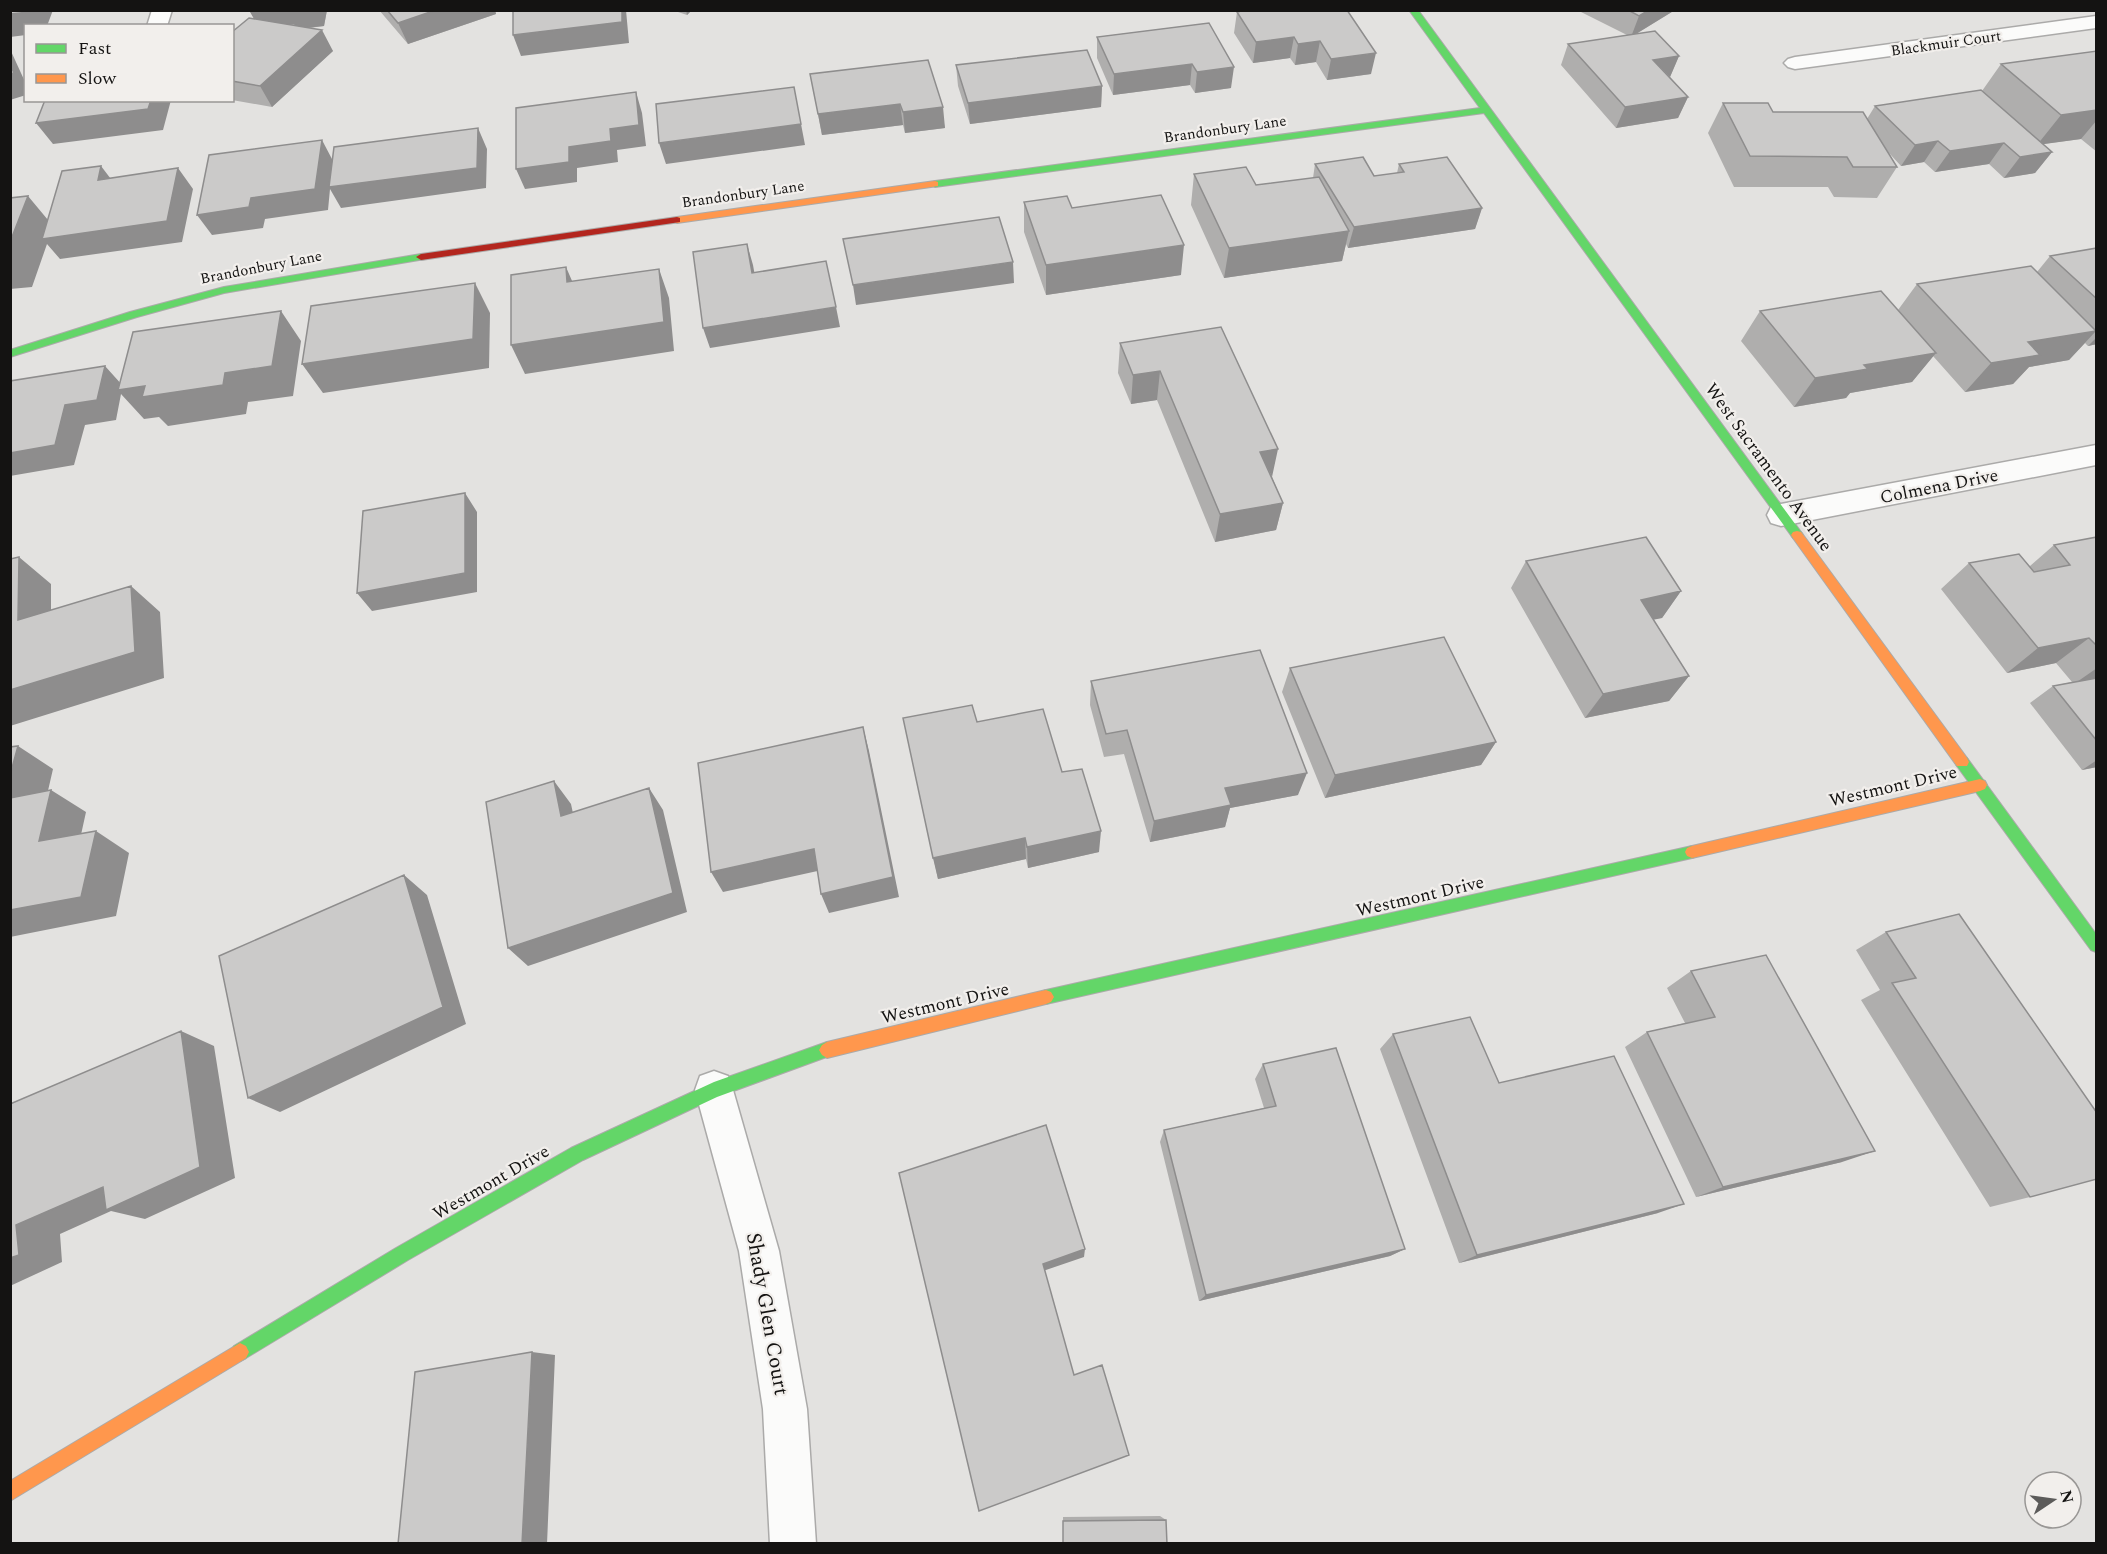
<svg xmlns="http://www.w3.org/2000/svg" width="2107" height="1554" font-family="Spectral,serif">
<rect width="100%" height="100%" fill="#e3e2e0"/>
<g fill="none" stroke-linecap="round" stroke-linejoin="round">
<g stroke="#abaaa9" stroke-width="3">
<path id="street" d="M152,10H172L167,26H147Z
M2096,16V28L1795,69L1788,67L1784,63L1788,59L1795,57Z
M2096,445V465L1781,526L1771,523L1767,515L1771,507L1781,504Z
M714,1071L728,1076L733,1090L779,1251L807,1409L816,1544H770L763,1409L739,1251L695,1090L700,1076Z"/>
</g>
<g stroke="#abaaa9" stroke-width="2">
<path id="fast" d="M1409,10H1418L1801,532L1803,535L1801,538H1793L1484,113L935,187L930,184L935,181L1480,108Z
M421,254L425,255V259L224,293L137,317L10,357V350L130,312L224,287Z
M1962,756L1967,758L2096,934V952L2091,950L1957,766L1955,762L1957,758Z
M1692,846L1697,848L1699,852L1697,856L1692,858L1046,1004L1041,1002L1038,997L1041,992L1046,990Z
M827,1042L832,1045L835,1050L832,1055L717,1097L583,1160L408,1260L246,1358L240,1361L234,1358L231,1352L234,1346L396,1248L571,1148L714,1082Z"/>
</g>
<g stroke="#abaaa9" stroke-width="2">
<path id="slow" d="M935,181L938,182V186L677,223L672,220L677,217Z
M1797,531L1801,532L1967,758L1969,762L1967,766H1957L1793,538L1791,535L1793,532Z
M1980,779L1985,781L1987,785L1985,789L1980,791L1692,858L1687,856L1685,852L1687,848L1692,846Z
M1046,990L1051,992L1054,997L1051,1002L1046,1004L827,1058L822,1055L819,1050L822,1045L827,1042Z
M240,1343L246,1346L249,1352L246,1358L10,1501V1481Z"/>
</g>
<g stroke="#abaaa9" stroke-width="2">
<path id="jam" d="M677,217L680,218V222L421,260L416,257L421,254Z"/>
</g>
<use href="#street" fill="#fbfbfa" fill-rule="evenodd"/>
<use href="#fast" fill="#63d668" fill-rule="evenodd"/>
<use href="#slow" fill="#ff974d" fill-rule="evenodd"/>
<use href="#jam" fill="#b3261e" fill-rule="evenodd"/>
</g>
<path fill="#afaead" d="M249,10H327L324,26L309,28L333,51L272,107L232,100V32L254,18Z
M379,10H495L496,14L408,44Z
M672,10H692L687,15Z
M1347,10L1371,74L1327,80L1316,62L1295,65L1290,58L1253,63L1234,33L1237,12Z
M1577,10H1675L1636,34L1679,56L1670,77L1688,97L1678,118L1616,128L1561,65L1568,44L1627,35Z
M1209,23L1231,88L1195,93L1190,85L1113,95L1097,58V37Z
M2097,51V152L2081,139L2043,144L2052,152L2035,173L2004,178L1989,164L1935,172L1924,162L1901,166L1889,153L1897,167L1877,198L1834,197L1828,187H1734L1708,133L1723,103L1773,112L1867,119L1875,106L1982,91L2001,64Z
M928,60L945,128L905,133L903,125L822,135L810,74Z
M956,65L1102,86L1101,107L970,124L958,86Z
M1315,164L1374,176L1397,173L1399,164L1482,208L1475,229L1348,248L1346,244L1342,261L1224,278L1191,205L1194,174L1256,185L1313,178Z
M1024,202L1072,208L1181,275L1046,295L1024,232Z
M2097,248V344L2088,346L2085,343L2069,360L2029,367L2013,384L1965,392L1933,356L1912,382L1850,393L1846,398L1794,407L1741,341L1760,311L1898,310L1917,284L2037,272L2050,256Z
M1221,327L1272,477L1283,503L1276,530L1215,542L1157,400L1131,404L1118,373L1120,343Z
M2097,537V767L2082,770L2030,703L2053,686L2072,682L2056,663L2007,673L1941,589L1969,563L2030,566L2054,545Z
M1526,561L1681,591L1662,618L1653,619L1689,676L1669,701L1585,718L1511,588Z
M1290,668L1496,742L1481,765L1325,798L1282,692Z
M1091,681L1298,795L1230,808L1225,827L1150,842L1124,754L1104,757L1090,705Z
M903,718L977,722L1062,772L1099,852L1028,868L1026,859L938,879Z
M1959,914L2030,1197L1990,1207L1861,1000L1880,990L1856,950L1886,932Z
M1691,971L1842,1162L1696,1197L1625,1047L1647,1032L1685,1023L1667,988Z
M1393,1034L1499,1083L1658,1213L1459,1263L1380,1049Z
M1263,1064L1405,1249L1390,1256L1199,1301L1160,1142L1164,1130L1264,1108L1255,1079Z
M1160,1516L1166,1520L1063,1544V1517Z"/>
<path fill="#8e8d8d" d="M30,10H53L47,26H26V35L10,37V14Z
M249,10H327L324,26L297,29L294,24L259,28Z
M436,10H495L496,14L408,44L398,23Z
M622,10H626L629,43L521,56L513,35Z
M686,10H692L687,15Z
M1649,10H1675L1631,37L1639,16Z
M322,30L333,51L272,107L260,86Z
M1294,37L1290,58L1253,63L1256,42Z
M1320,41L1316,62L1295,65L1298,44Z
M10,49L26,84V95L10,100Z
M1376,53L1371,74L1327,80L1331,59Z
M1679,56L1670,77L1653,60Z
M1192,64L1190,85L1113,95L1114,74Z
M1234,67L1231,88L1195,93L1197,72Z
M1102,86L1101,107L970,124L968,103Z
M636,92L642,113L646,146L617,150L618,162L577,168V182L525,189L516,169L610,129Z
M1688,97L1678,118L1616,128L1625,107Z
M151,100H171L163,130L53,144L36,123Z
M900,104L903,125L822,135L818,114Z
M943,107L945,128L905,133L903,112Z
M2097,110V120L2081,139L2037,145L2061,115Z
M801,124L805,145L666,164L659,143Z
M478,128L487,149L486,188L341,208L330,189L328,210L265,219L263,228L212,235L197,215L251,198L322,140L333,161Z
M1938,141L1924,162L1901,166L1915,145Z
M2004,143L1989,164L1935,172L1950,151Z
M2052,152L2035,173L2004,178L2020,157Z
M101,166L117,187L98,180Z
M178,168L193,189L182,242L60,259L47,244L32,287L10,289V242L28,196L53,226Z
M1482,208L1475,229L1348,248L1354,227Z
M1349,231L1342,261L1224,278L1229,248Z
M747,244L753,265L758,293L752,273Z
M1184,245L1181,275L1046,295V265Z
M1013,262L1014,283L856,305L853,285Z
M566,267L579,297L567,282Z
M659,269L669,298L674,351L525,374L511,345Z
M475,283L490,313L489,368L323,393L302,364Z
M836,307L840,327L710,348L703,328Z
M281,311L301,341L293,396L248,402L246,414L168,426L159,417L144,419L121,394L116,420L85,425L74,465L10,476V453L65,405L105,366L123,386L225,373Z
M2096,331L2069,360L2029,367L2013,384L1965,392L1991,363L2028,342Z
M2097,337V344L2088,346Z
M1936,353L1912,382L1850,393L1846,398L1794,407L1815,378L1864,365Z
M1160,371L1157,400L1131,404L1133,375Z
M1278,449L1272,477L1260,452Z
M465,493L477,512V592L372,611L357,593Z
M1283,503L1276,530L1215,542L1220,514Z
M19,557L51,584V645L18,620Z
M131,586L160,612L164,678L10,726V690Z
M1681,591L1662,618L1623,626L1641,600Z
M2089,638L2056,663L2007,673L2038,648Z
M2097,668V680L2074,684Z
M1689,676L1669,701L1585,718L1603,694Z
M863,727L869,751L899,897L829,913L821,894Z
M1496,742L1481,765L1325,798L1335,775Z
M18,746L53,769L41,821L10,803V775Z
M2097,760V767L2082,770Z
M1307,773L1298,795L1230,808L1225,827L1150,842L1154,821L1225,788Z
M554,781L571,804L578,837L561,816Z
M649,788L663,810L687,912L528,966L508,948Z
M51,790L86,812L75,862L39,841Z
M96,831L129,853L116,916L10,937V910Z
M1101,831L1099,852L1028,868L1027,847Z
M1025,838L1026,859L938,879L933,858Z
M814,849L822,870L723,892L711,872Z
M404,875L427,895L466,1024L280,1112L248,1098Z
M181,1031L214,1046L235,1178L145,1219L111,1211L60,1234L62,1262L10,1286V1258L16,1225Z
M1875,1151L1842,1162L1696,1197L1723,1187Z
M1684,1204L1658,1213L1459,1263L1477,1255Z
M1085,1249L1084,1257L1043,1271V1264Z
M1405,1249L1390,1256L1199,1301L1206,1295Z
M532,1352L555,1355L547,1544H522Z"/>
<path fill="#cbcac9" stroke="#8e8d8d" stroke-width="1.5" d="M10,10H30L29,12L10,14Z
M387,10H436L398,23Z
M513,10H622V22L513,35Z
M1246,10H1347L1376,53L1331,59L1320,41L1298,44L1294,37L1256,42L1237,12Z
M1628,10H1649L1639,16Z
M249,18L322,30L260,86L232,81V32Z
M1209,23L1234,67L1197,72L1192,64L1114,74L1097,37Z
M1655,31L1679,56L1653,60L1688,97L1625,107L1568,44Z
M1087,50L1102,86L968,103L956,65Z
M2097,51V110L2061,115L2001,64Z
M928,60L943,107L903,112L900,104L818,114L810,74Z
M10,65L14,73L10,74Z
M794,87L801,124L659,143L656,104Z
M1981,90L2052,152L2020,157L2004,143L1950,151L1938,141L1915,145L1875,106Z
M636,92L639,125L610,129L611,141L569,147V162L516,169V108Z
M45,100H151L148,109L36,123Z
M1723,103H1768L1773,112H1863L1897,167H1853L1847,157L1750,156Z
M478,128L477,168L329,187L334,147Z
M322,140L315,189L251,198L249,207L197,215L209,155Z
M1363,157L1374,176L1404,172L1399,164L1447,157L1482,208L1354,227L1315,164Z
M101,166L98,180L178,168L167,221L42,239L62,171Z
M1246,167L1256,185L1319,177L1349,231L1229,248L1194,174Z
M1161,195L1184,245L1046,265L1024,202L1067,196L1072,208Z
M28,196L10,242V198Z
M999,217L1013,262L853,285L843,239Z
M747,244L752,273L826,261L836,307L703,328L693,252Z
M2097,248V299L2050,256Z
M2031,266L2096,331L2028,342L2040,355L1991,363L1917,284Z
M566,267L567,282L659,269L664,322L511,345V275Z
M475,283L473,339L302,364L311,306Z
M1881,291L1936,353L1864,365L1868,369L1815,378L1760,311Z
M281,311L272,366L225,373L223,385L142,397L145,386L118,390L133,332Z
M1221,327L1278,449L1260,452L1283,503L1220,514L1160,371L1133,375L1120,343Z
M105,366L97,400L65,405L55,445L10,453V381Z
M465,493V573L357,593L363,511Z
M1646,537L1681,591L1641,600L1689,676L1603,694L1526,561Z
M2097,537V646L2089,638L2038,648L1969,563L2019,554L2034,572L2070,565L2054,545Z
M19,557L18,620L131,586L135,652L10,690V559Z
M1444,637L1496,742L1335,775L1290,668Z
M1260,650L1307,773L1225,788L1231,805L1154,821L1127,730L1106,734L1091,681Z
M2097,678V741L2053,686Z
M972,705L977,722L1043,709L1062,772L1082,769L1101,831L1027,847L1025,838L933,858L903,718Z
M863,727L893,877L821,894L814,849L711,872L698,763Z
M18,746L10,775V747Z
M554,781L561,816L649,788L673,893L508,948L486,802Z
M51,790L39,841L96,831L81,897L10,910V798Z
M404,875L443,1007L248,1098L219,956Z
M1959,914L2097,1113V1179L2030,1197L1892,983L1916,978L1886,932Z
M1766,955L1875,1151L1723,1187L1647,1032L1715,1017L1691,971Z
M1470,1017L1499,1083L1614,1056L1684,1204L1477,1255L1393,1034Z
M181,1031L200,1167L106,1210L103,1187L16,1225L19,1255L10,1258V1104Z
M1336,1048L1405,1249L1206,1295L1164,1130L1276,1106L1263,1064Z
M1046,1125L1085,1249L1043,1264L1074,1375L1102,1365L1129,1455L979,1511L899,1173Z
M532,1352L522,1544H398L415,1372Z
M1166,1520L1167,1544H1063V1521Z"/>
<g text-anchor="middle" stroke-width="4.5" stroke-linejoin="round" paint-order="stroke">
<g font-size="15" fill="#141312" stroke="#f2efec">
<text transform="translate(1946 43) rotate(-8)" y="5">Blackmuir Court</text>
<text transform="translate(1225 129) rotate(-8)" y="5">Brandonbury Lane</text>
<text transform="translate(743 194) rotate(-8)" y="5">Brandonbury Lane</text>
<text transform="translate(261 267) rotate(-11)" y="5">Brandonbury Lane</text>
</g>
<g font-size="18" fill="#141312" stroke="#f2efec">
<text transform="translate(1769 467) rotate(54)" y="6">West Sacramento Avenue</text>
<text transform="translate(1939 486) rotate(-11)" y="6">Colmena Drive</text>
<text transform="translate(1893 786) rotate(-13)" y="6">Westmont Drive</text>
<text transform="translate(1420 896) rotate(-13)" y="6">Westmont Drive</text>
<text transform="translate(945 1003) rotate(-13)" y="6">Westmont Drive</text>
<text transform="translate(491 1182) rotate(-30)" y="6">Westmont Drive</text>
</g>
<g font-size="21" fill="#141312" stroke="#f2efec">
<text transform="translate(768 1314) rotate(80)" y="7">Shady Glen Court</text>
</g>
</g>
<rect width="2107" height="1554" fill="none" stroke="#141312" stroke-width="24"/>
<rect x="24" y="24" width="210" height="78" fill="#f2efec" stroke="#999795" stroke-width="1.5"/>
<rect x="36" y="44" width="30" height="9" fill="#63d668" stroke="#999795" stroke-width="1.5"/>
<text x="78" y="54" font-size="18" fill="#141312">Fast</text>
<rect x="36" y="74" width="30" height="9" fill="#ff974d" stroke="#999795" stroke-width="1.5"/>
<text x="78" y="84" font-size="18" fill="#141312">Slow</text>
<g transform="translate(2053 1500) rotate(77)"><circle r="28" fill="#f2efec" stroke="#999795" stroke-width="1.5"/>
<path d="M0-4.5L10 22L0 15L-10 22Z" fill="#5c5b5a"/>
<text y="-9" font-size="16" font-weight="bold" text-anchor="middle" fill="#141312">N</text>
</g>
</svg>
